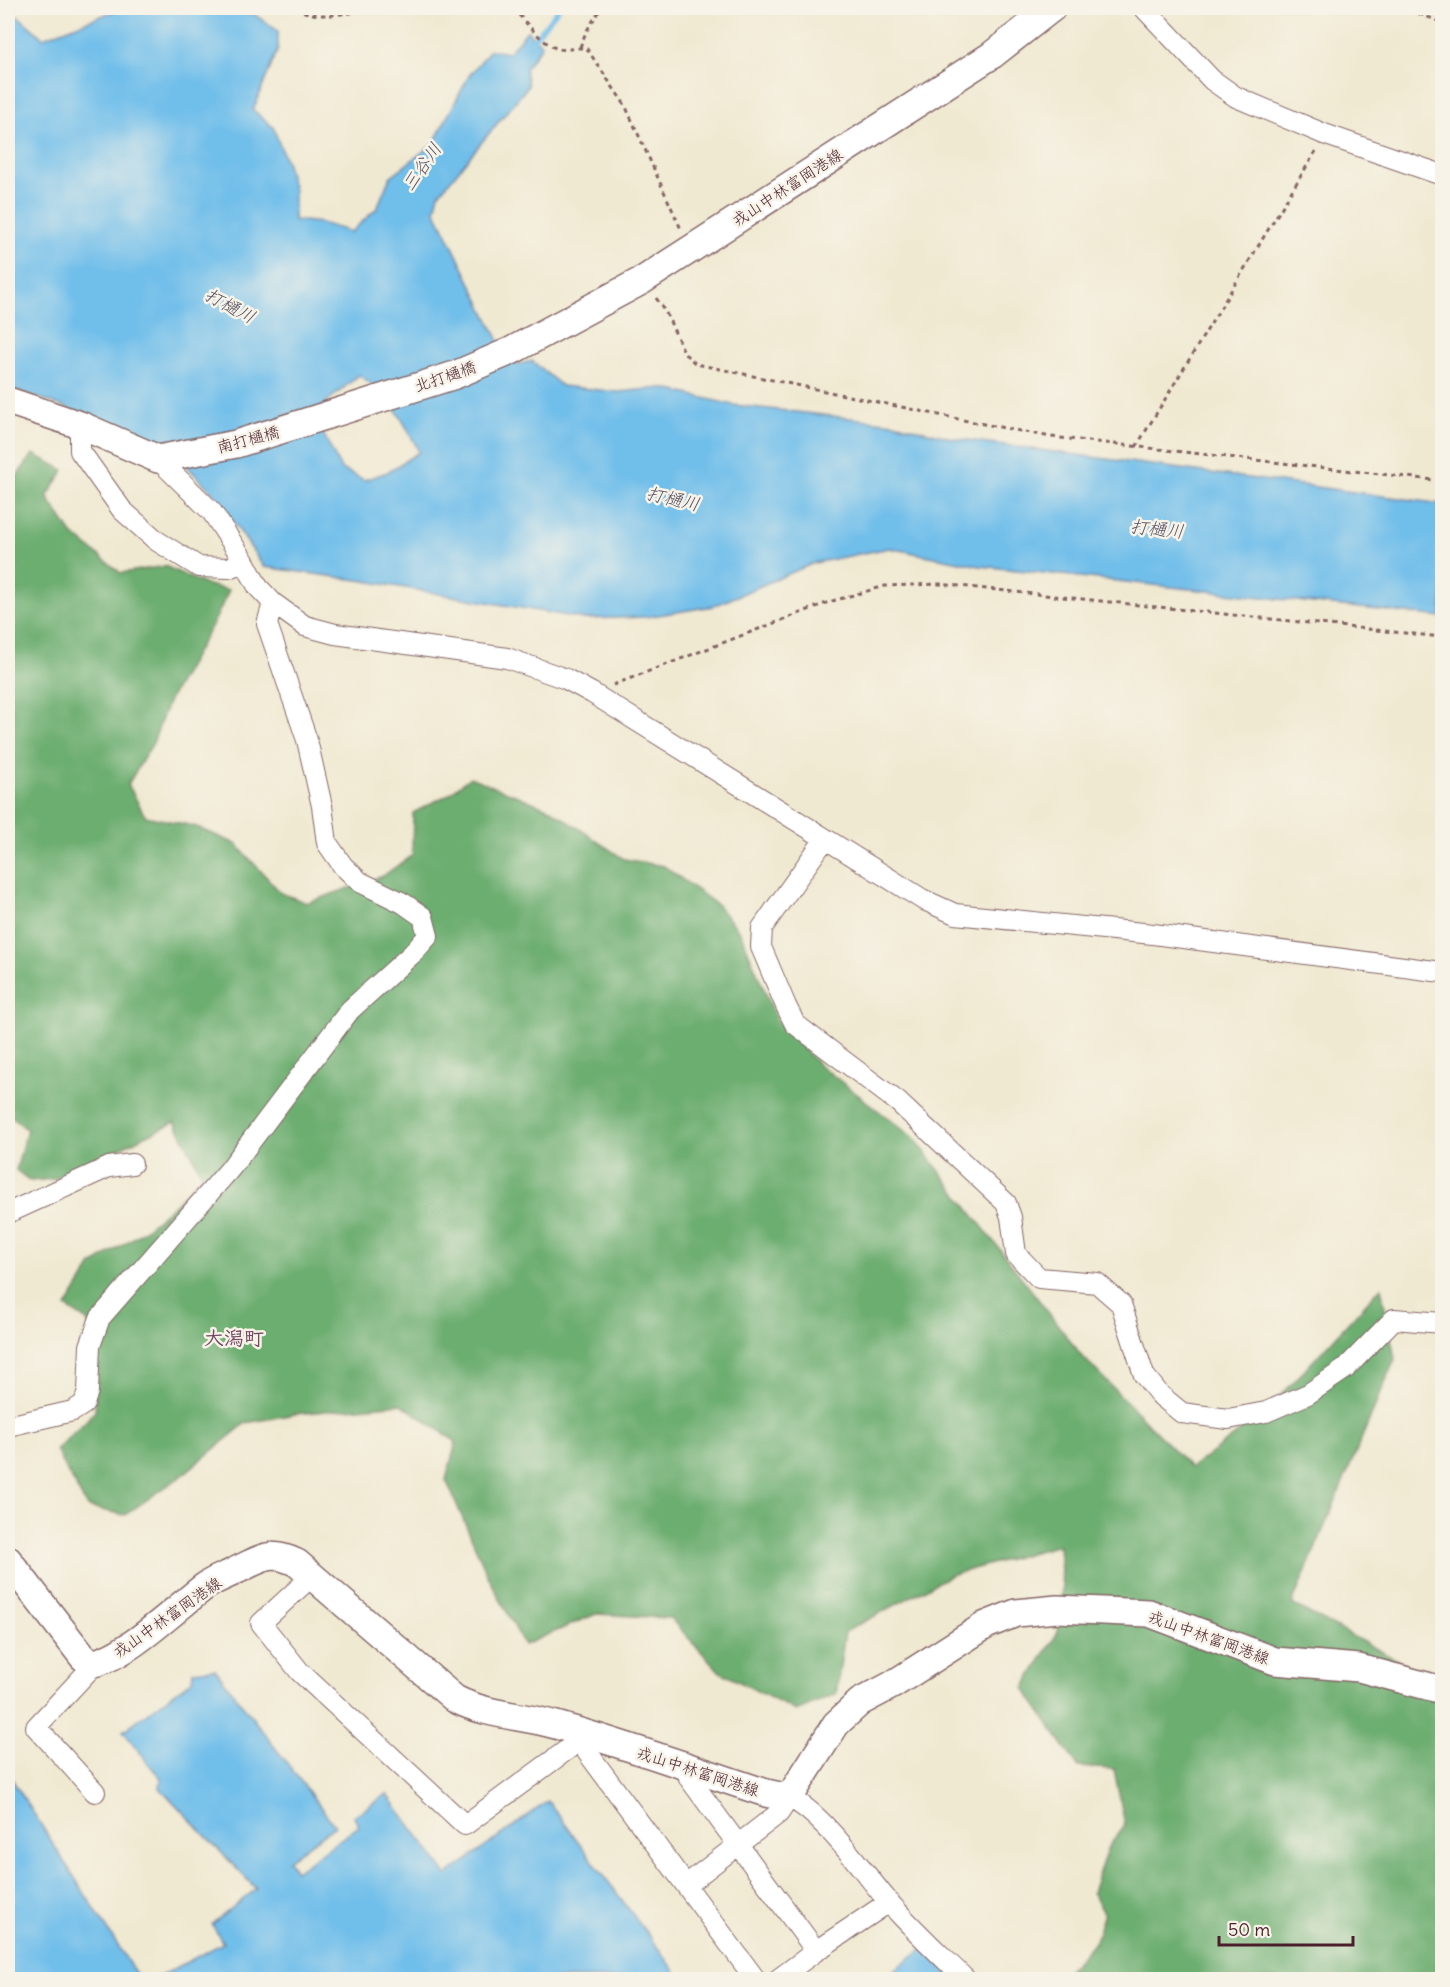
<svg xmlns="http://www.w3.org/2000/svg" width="1450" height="1987" font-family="Delius,'Klee One',sans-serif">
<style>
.forest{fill:#6cad70;stroke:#5b664e;stroke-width:1.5}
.water{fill:#6fbeea;stroke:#5c6e8a;stroke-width:1.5;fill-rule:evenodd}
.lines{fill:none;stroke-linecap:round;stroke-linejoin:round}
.stream{stroke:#6fbeea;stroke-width:5}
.minor-casing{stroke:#846665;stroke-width:22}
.secondary-casing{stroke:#846665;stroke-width:30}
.path{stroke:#846665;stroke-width:3;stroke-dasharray:4.5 4.5;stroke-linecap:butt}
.minor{stroke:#fff;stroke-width:20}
.secondary{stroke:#fff;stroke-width:27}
.labels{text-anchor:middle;stroke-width:5;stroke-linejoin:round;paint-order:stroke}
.street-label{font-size:16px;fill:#4a1f2b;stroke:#f7f3e8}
.water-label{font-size:18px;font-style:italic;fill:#554f64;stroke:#f7f3e8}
.quarter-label{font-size:20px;font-weight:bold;fill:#744764;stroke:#f7f3e8}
</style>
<rect width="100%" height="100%" fill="#f7f3e8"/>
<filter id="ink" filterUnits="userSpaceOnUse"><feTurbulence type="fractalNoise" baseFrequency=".0167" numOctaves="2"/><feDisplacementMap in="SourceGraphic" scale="12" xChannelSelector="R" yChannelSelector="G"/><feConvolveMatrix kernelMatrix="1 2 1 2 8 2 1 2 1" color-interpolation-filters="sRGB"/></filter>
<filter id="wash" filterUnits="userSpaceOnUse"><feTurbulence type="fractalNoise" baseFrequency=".008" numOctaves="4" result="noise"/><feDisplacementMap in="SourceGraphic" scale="24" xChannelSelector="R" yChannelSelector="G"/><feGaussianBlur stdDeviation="1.35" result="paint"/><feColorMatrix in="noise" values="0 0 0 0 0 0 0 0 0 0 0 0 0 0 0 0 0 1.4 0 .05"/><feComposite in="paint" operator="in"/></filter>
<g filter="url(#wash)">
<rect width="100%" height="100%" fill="#f0e9d2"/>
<path class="forest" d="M33,454l31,16 -17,27 25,37 49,39 44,-7 39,18 25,6 -14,30 -46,80 -16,43 -25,41 17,32 49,10 42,18 45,49 26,10 76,-27 29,-21 1,-42 36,-19 21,-17 80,32 74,50 40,7 53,39 23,27 37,88 40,43 98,76 166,216 110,113 75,-56 115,-125 14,72 -103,245 150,80v295h-382l35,-38 9,-28 -12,-21 16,-45 17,-22 -11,-56 -36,-2 -54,-79 34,-56 4,-44 -3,-43 -108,30 -106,57 -9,62 -40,17 -76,-39 -50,-54 -74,-4 -72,31 -36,-69 -42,-96 10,-38 -55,-38 -106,10 -49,9 -66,54 -55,38 -38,-8 -31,-57 39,-38 3,-67 -11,-24 -21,-14 26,-42 46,-30 32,-26 32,-34 -27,-53 -121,57 -24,2 -14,-11 11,-40 -19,-17v-613l6,-20z"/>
<path class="water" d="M122,8h123l33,23v18l-25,61 20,17 14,37 7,27v29l27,3 30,9 26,-24 13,-31 43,-33 36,-68 21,-26 18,3 19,-22 15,14 -17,24 3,17 -89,108 -4,16 65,133 19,21 13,-3 30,25 56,6 44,-4 71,17 161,18 57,15 491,66v113l-462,-51 -91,-18 -75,15 -100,43 -68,11 -61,2 -220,-38 -101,-14 -49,-72 -52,-53 -155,-55v-373l11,3 24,21zM359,375c32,22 43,42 60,77l-31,20 -24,8 -23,-11 -20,-40 1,-23z
M215,1669l120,157 -47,34 8,11 63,-45 -5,-10 33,-22 60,81 101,-74 133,178h-526l68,-36 -11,-19 44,-35 -96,-101 1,-9 -38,-48 69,-51 1,-9z
M8,1773l131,206h-131z
M923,1948l29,31h-52l-6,-9z"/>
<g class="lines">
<path class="stream" d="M532,41l27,-33"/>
</g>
</g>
<g filter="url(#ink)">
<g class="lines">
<g class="minor-casing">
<path id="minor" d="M1144,8l68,72 24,17 88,37 118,41
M80,425v26l42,59 35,31 42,26 30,1 15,-7
M158,459l54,53 32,49 14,26 15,16 32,23 30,8 172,24 59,21 26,14 330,206 33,15 198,20 289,38
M825,839l-63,89 -1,19 25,59 9,18 103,78 108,101 5,14 5,37 23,24 58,5 24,21 23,71 16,20 22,18 46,6 38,-7 42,-18 37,-25 49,-50 48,4
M8,1213l101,-46 23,-3
M8,1426l65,-15 11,-7 4,-13 2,-45 10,-28 130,-149 120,-159 62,-56 16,-18 -5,-19 -20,-14 -43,-21 -17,-16 -16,-23 -5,-37 -15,-66 -40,-116 6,-21
M312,1576l-51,47 39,49 165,153 114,-84 2,-8
M93,1663l-1,4 -56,60 59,65
M579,1741l177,239
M689,1768v10l127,173 73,-49
M686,1885l93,-72 10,-15c32,13 75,75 99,103 24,28 52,53 78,79
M777,1980l39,-29"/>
</g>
<g class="secondary-casing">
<path id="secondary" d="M8,401l72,24 78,34 78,-15 219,-69 56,-24 132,-71 349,-225 60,-47
M8,1560l75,97 10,6c32,-5 83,-55 111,-76 9,-7 22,-11 33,-17 26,-12 32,-20 60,-7l158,136c34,17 66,16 101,26 71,20 140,45 210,68l23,5 47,-74 24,-22 32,-17 94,-60 30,-12 41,-4 92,4 126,48 84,7 83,22"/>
</g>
<path class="path" d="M295,8c25,13 54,5 80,0
M513,8c10,11 31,38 46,41 9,2 19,-3 28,0l38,56 56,124
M1402,8l40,14
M580,47l6,-15 15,-24
M656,298l9,13 20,43 11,10 267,56 88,17 391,44
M1136,447l180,-296
M613,685l216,-83 56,-16 55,-2 502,53"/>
<use href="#minor" class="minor"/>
<use href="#secondary" class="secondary"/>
</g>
</g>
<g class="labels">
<g class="street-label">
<text transform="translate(787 187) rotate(-33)" y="6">戎山中林富岡港線</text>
<text transform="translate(445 376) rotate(-19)" y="6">北打樋橋</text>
<text transform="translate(248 439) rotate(-15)" y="6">南打樋橋</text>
<text transform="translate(167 1617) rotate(-35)" y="6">戎山中林富岡港線</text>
<text transform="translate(1209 1637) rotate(20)" y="6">戎山中林富岡港線</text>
<text transform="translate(698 1771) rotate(18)" y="6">戎山中林富岡港線</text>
</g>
<g class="water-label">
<text transform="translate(422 167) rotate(-55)" y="6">三谷川</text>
<text transform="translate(230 306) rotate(28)" y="6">打樋川</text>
<text transform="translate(673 499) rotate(13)" y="6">打樋川</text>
<text transform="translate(1157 529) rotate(6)" y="6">打樋川</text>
</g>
<g class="quarter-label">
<text x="234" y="1345">大潟町</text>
</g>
</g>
<rect width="1450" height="1987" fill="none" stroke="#f7f3e8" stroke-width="30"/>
<path d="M1219 1936v9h134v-9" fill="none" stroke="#4a1f2b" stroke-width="3"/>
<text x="1228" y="1936" font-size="18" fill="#4a1f2b" stroke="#f7f3e8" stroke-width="4.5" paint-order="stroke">50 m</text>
</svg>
